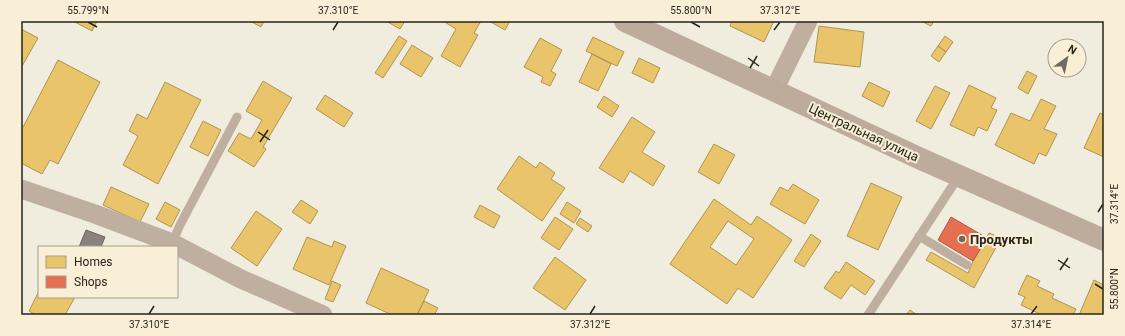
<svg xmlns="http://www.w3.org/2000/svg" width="1125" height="336" font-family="Roboto,sans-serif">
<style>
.homes{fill:#e9c46a;stroke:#af9453;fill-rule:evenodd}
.shops{fill:#e76f51;stroke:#ae5941}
.industry{fill:#8a817c;stroke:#6d655f}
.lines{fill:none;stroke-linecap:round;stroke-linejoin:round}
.service{stroke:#bfafa1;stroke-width:9}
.minor{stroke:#bfafa1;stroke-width:19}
.secondary{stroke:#bdab9b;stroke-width:22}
.ticks{fill:none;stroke:#28251c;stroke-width:1.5}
.poi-dot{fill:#6e6b60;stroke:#f8efd6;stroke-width:1.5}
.labels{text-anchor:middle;stroke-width:4;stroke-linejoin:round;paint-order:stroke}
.street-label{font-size:13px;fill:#28251c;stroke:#f8efd6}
.poi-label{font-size:13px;font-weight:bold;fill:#28251c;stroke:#f8efd6;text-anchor:start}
.neatline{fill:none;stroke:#28251c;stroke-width:1.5}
.ticks-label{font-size:10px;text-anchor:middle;fill:#28251c}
</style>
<rect width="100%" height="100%" fill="#f0ecde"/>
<path class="homes" d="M73,21h24l-5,10z
M250,21h14l-3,6z
M386,21h19l-5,8z
M443,21h38l-7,12 4,2 -18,32 -19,-11 15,-27z
M489,21h21l-5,9z
M732,21h42l-10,21 -34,-16z
M921,21h13l-3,5z
M819,26l45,6 -4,35 -46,-5z
M21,29l17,9 -17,30z
M399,36l8,5 -24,37 -8,-5z
M945,36l8,6 -7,10 -8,-6z
M593,37l31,15 -7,14 -31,-15z
M540,38l22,12 -11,21 5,3 -6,12 -9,-4 2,-5 -19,-10z
M412,45l21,13 -12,19 -21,-13z
M938,46l8,6 -7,10 -8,-6z
M592,54l19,10 -13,27 -19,-9z
M639,58l21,10 -7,15 -21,-10z
M58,60l42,22 -42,82 -8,-4 -8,14 -21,-11v-32z
M1027,71l10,5 -9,18 -10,-6z
M263,81l29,17 -29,49 3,2 -12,18 -26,-16 11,-18 12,6 11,-19 -16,-9z
M165,82l36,18 -43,84 -35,-19 15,-29 -9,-5 8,-17 10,5z
M869,82l21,10 -7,15 -21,-11z
M969,85l27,13 -5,10 6,2 -10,21 -9,-4 -4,9 -24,-11z
M935,86l15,7 -19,36 -15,-8z
M325,95l28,18 -9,14 -28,-18z
M604,96l15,10 -7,11 -15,-10z
M1041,99l15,7 -12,23 13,5 -11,22 -7,-3 -5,11 -39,-19 16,-32 19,8z
M1100,113l4,2v42l-20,-9z
M632,117l23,15 -13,20 23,14 -12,20 -23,-15 -7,12 -24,-15z
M203,121l18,9 -13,26 -18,-9z
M714,144l21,11 -16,29 -21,-12z
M519,156l17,12 4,-6 15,11 -4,6 14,9 -23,33 -45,-32z
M871,183l31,14 -24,53 -31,-14z
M793,184l26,16 -14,24 -35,-20 10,-17 8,4z
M111,187l38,17 -9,18 -37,-17z
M714,199l37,26 6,-9 35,24 -39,58 -15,-10 -11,16 -57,-40zM728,221l26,18 -18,26 -26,-18z
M301,200l17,11 -8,13 -18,-12z
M165,202l15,8 -9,17 -15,-8z
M567,202l14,9 -7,12 -14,-9z
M480,205l20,11 -6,12 -20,-11z
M256,211l26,18 -25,37 -26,-18z
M555,217l18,12 -14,21 -18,-12z
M580,218l12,8 -4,6 -12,-8z
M989,233l12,5 -27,50 -48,-28 5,-8 37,21 5,-12z
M811,234l10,7 -17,26 -10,-6z
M307,237l25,10 2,-6 12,5 -17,39 -36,-16z
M555,257l31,23 -21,30 -32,-22z
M846,262l29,19 -10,14 -14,-10 -10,14 -17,-11 12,-17 3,2z
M381,268l48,22 -12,25h-25l-26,-12z
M1027,275l13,6 -3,5 17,8 -2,4 24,11 -3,6h-31l-21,-10 4,-8 -7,-3z
M1094,280l10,5v30h-25z
M332,281l9,4 -8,17 -8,-3z
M39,291v6h36l-10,18h-29l-7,-4z
M424,301l14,7 -4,7h-17z
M910,310l7,5h-11z"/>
<path class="shops" d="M951,217l36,21 -14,23 -35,-21z"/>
<path class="industry" d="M86,230l19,7 -4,10h-22z"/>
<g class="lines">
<path class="service" d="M919,236l48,29
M172,243l8,-18 57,-108
M868,315l91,-139"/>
<path class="minor" d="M774,90l34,-69
M21,189l74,25 77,29 69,36 82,36"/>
<path class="secondary" d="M625,21l296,138 183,81"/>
</g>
<path class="ticks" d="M88,22l9,5M691,22l9,5M333,30l5,-8M774,30l6,-8M748,58l11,8M750,68l7,-12M258,132l12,8M260,142l8,-12M1098,212l5,-8M1058,260l12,8M1060,270l8,-12M1095,284l8,5M149,314l5,-8M590,314l5,-8M1031,314l6,-8"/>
<circle class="poi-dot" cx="962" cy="239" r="4"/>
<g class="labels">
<g class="street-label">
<text transform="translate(864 132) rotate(25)" y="5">Центральная улица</text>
</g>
<g class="poi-label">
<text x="970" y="244">Продукты</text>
</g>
</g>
<rect width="1125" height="336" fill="none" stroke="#f8efd6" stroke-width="44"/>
<rect x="38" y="246" width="140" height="52" fill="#f8efd6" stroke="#a59e8c"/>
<rect x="46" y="256" width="20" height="12" fill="#e9c46a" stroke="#a59e8c"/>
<text x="74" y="266" font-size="12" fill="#28251c">Homes</text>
<rect x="46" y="276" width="20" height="12" fill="#e76f51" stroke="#a59e8c"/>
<text x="74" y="286" font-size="12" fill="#28251c">Shops</text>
<g transform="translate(1067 58) rotate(33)"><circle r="19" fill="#f8efd6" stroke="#a59e8c"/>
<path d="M0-3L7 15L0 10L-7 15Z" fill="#6e6b60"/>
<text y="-6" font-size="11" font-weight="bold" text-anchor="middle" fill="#28251c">N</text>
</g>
<rect x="22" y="22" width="1081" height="292" class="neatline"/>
<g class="ticks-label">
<text x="88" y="14">55.799°N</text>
<text x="338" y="14">37.310°E</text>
<text x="691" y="14">55.800°N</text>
<text x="780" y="14">37.312°E</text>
<text transform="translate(1114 204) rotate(-90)" y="4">37.314°E</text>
<text transform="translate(1114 289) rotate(-90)" y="4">55.800°N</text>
<text x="149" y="328">37.310°E</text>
<text x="590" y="328">37.312°E</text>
<text x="1031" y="328">37.314°E</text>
</g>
</svg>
